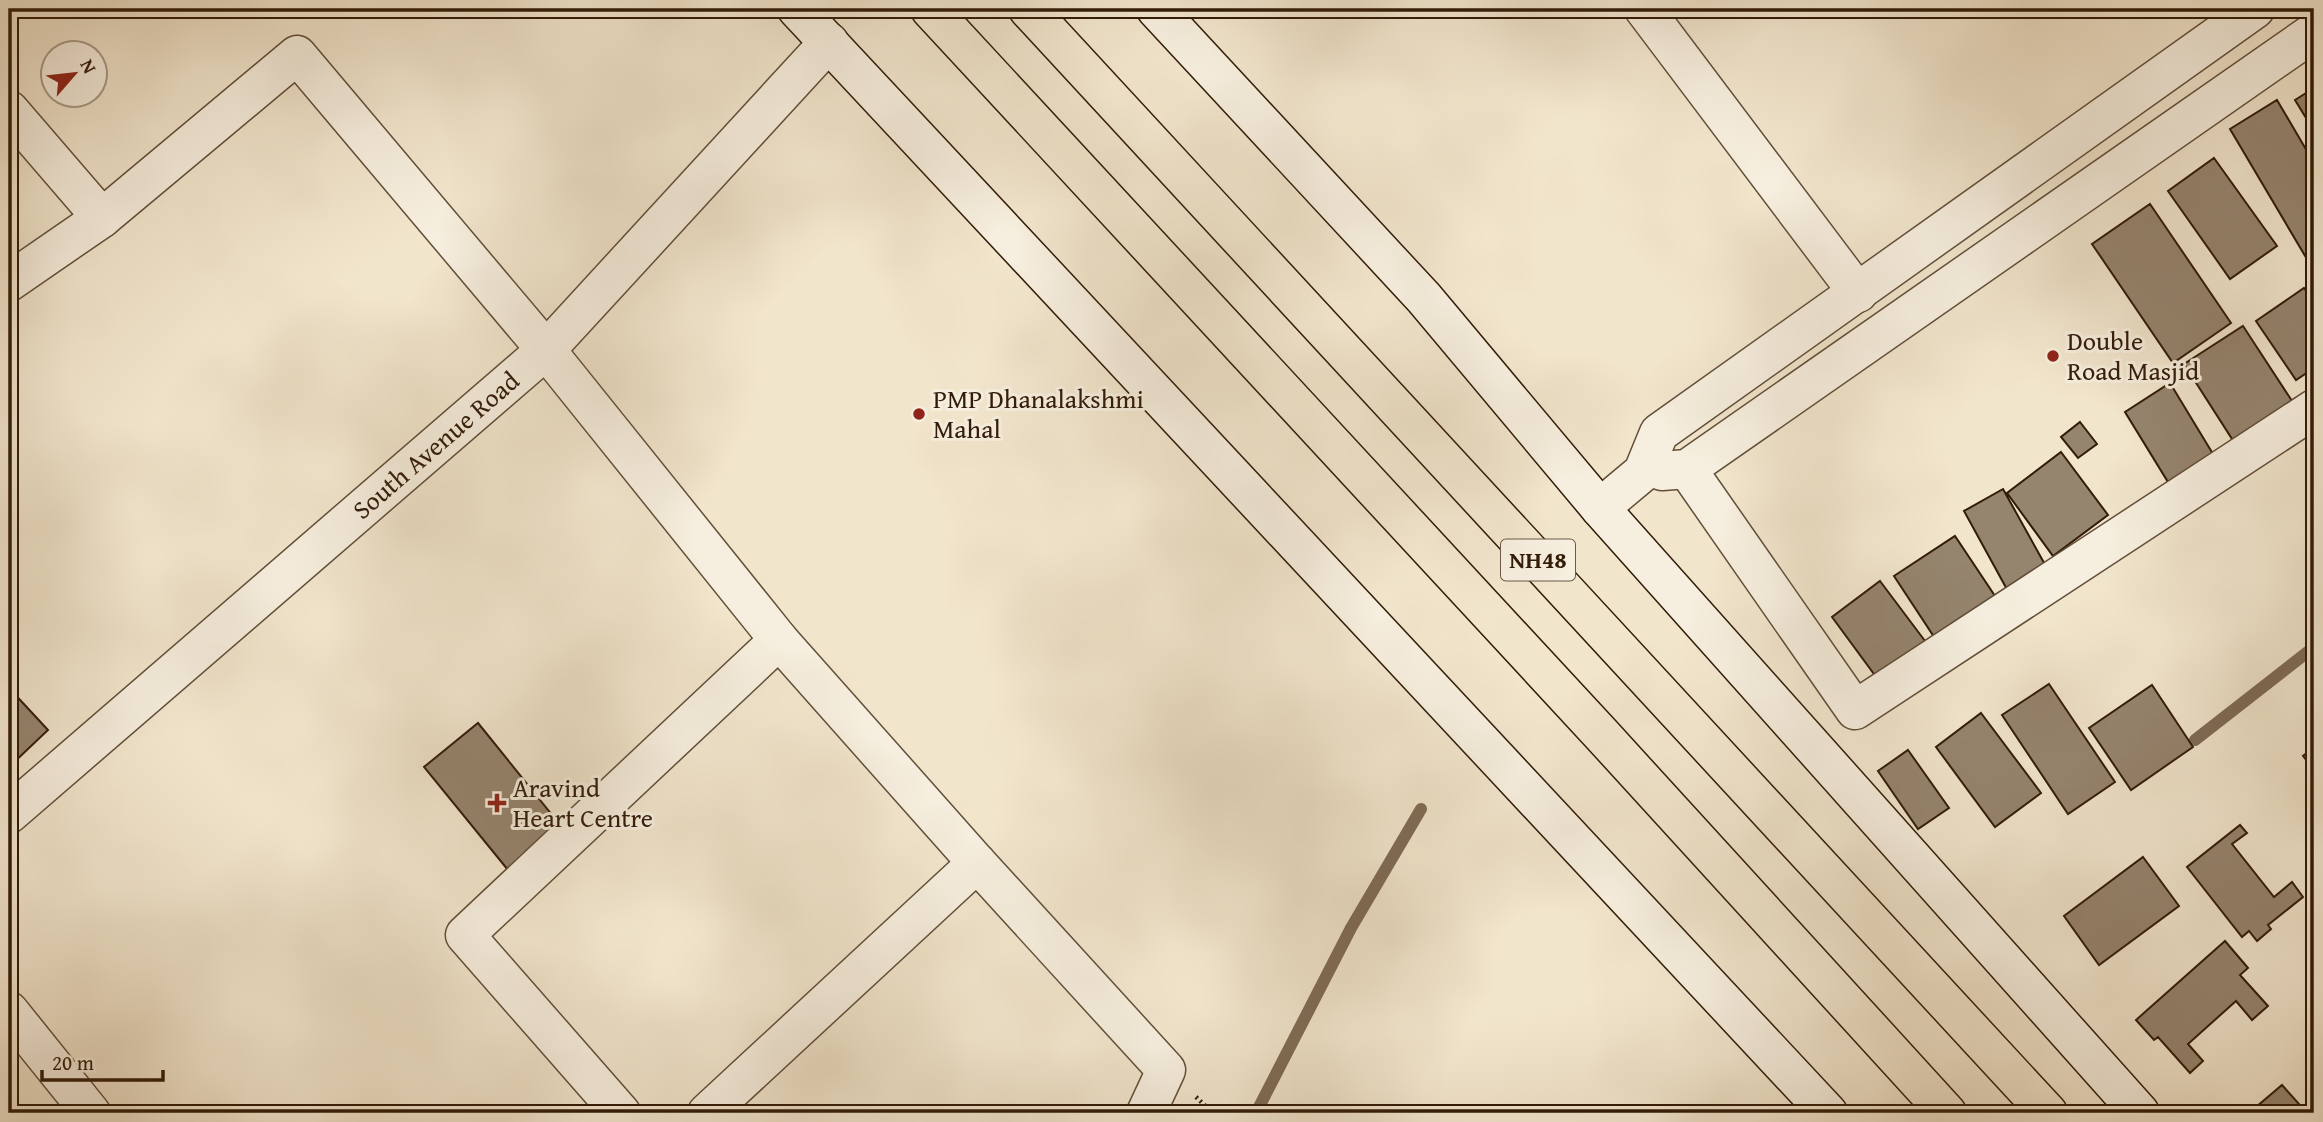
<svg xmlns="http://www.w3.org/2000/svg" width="2323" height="1122" font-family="'Gentium Book Plus',serif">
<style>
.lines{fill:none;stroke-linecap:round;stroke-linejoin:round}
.stream{stroke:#7e6b55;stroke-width:12}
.building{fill:#95846e;stroke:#321b08;stroke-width:2}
.minor-casing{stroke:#624e39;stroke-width:41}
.secondary-casing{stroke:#321b08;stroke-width:41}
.trunk-casing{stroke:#321b08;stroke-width:41}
.path{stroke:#321b08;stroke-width:4.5;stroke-dasharray:2 3.5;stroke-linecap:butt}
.minor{stroke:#f6eede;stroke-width:38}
.secondary{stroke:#f6eede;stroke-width:38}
.trunk{stroke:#f1e5cc;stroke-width:38}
.poi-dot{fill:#8f2418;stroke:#f6eede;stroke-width:2.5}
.labels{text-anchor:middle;stroke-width:6;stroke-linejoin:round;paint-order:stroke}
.shield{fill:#f6eede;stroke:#6d5a48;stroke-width:2}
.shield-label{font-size:24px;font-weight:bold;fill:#321b08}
.poi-label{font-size:26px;fill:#321b08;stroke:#f6eede;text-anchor:start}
.street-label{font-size:26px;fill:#321b08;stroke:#f6eede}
</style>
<rect width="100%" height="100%" fill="#f1e5cc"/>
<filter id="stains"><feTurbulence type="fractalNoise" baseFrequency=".00286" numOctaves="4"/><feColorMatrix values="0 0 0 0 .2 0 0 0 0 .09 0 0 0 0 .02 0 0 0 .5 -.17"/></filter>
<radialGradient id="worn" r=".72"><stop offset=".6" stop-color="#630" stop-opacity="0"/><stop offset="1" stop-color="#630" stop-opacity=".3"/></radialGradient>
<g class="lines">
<path class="stream" d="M2195,740l119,-93
M1256,1113l95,-185 70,-119"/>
</g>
<path class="building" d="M2314,88v43l-19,-31z
M2277,100l37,63v108l-84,-142z
M2214,158l63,88 -47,33 -62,-88z
M2150,204l81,119 -58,40 -81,-119z
M2304,288l10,14v66l-18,12 -40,-59z
M2243,326l51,78 -60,38 -50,-78z
M2170,383l43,71 -45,28 -43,-70z
M2080,422l17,22 -19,14 -17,-21z
M2061,452l47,63 -55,41 -46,-63z
M2003,489l45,81 -39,23 -45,-82z
M1955,536l52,78 -61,41 -52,-79z
M1880,581l57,76 -49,36 -56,-76z
M2049,684l66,98 -47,32 -66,-99z
M2152,685l41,62 -62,43 -42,-62z
M9,688l39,42 -39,37z
M1981,713l60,80 -46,34 -59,-80z
M478,723l83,103 -53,44 -84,-103z
M2314,747v23l-11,-14z
M1908,750l41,58 -31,21 -40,-58z
M2240,825l7,8 -15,11 42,53 18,-15 11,15 -35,28 3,4 -14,12 -8,-10 -7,6 -55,-70z
M2143,857l36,49 -80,59 -35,-49z
M2225,941l23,27 -8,7 28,31 -16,14 -16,-19 -48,43 15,17 -13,12 -32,-36 -4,3 -18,-20z
M2282,1085l25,28h-58z"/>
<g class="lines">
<g class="minor-casing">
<g id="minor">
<path d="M1644,9l214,284"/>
<path d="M9,110l93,108"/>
<path d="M9,282l93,-64 195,-163 249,295 233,290 198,223"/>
<path d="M1687,469l168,241 459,-301"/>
<path d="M1662,471l25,-2 627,-437"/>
<path d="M1600,508l43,-36 16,-39 596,-424"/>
<path id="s1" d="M9,814l537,-464 283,-308"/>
<path d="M9,1011l82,102"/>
<path d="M621,1113l-156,-178 314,-295"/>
<path d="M707,1113l270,-250 189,207 -20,43"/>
</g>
</g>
<g class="secondary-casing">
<path id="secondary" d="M797,9l1031,1104
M1156,9l268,289 176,210 540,605"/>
</g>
<g class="trunk-casing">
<path id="trunk" d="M930,9l672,726 345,378
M1028,9l1020,1104"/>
</g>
<path class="path" d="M1196,1097l17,16"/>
<use href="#minor" class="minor"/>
<use href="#secondary" class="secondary"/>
<use href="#trunk" class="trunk"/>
</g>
<g class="poi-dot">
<circle cx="2053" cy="356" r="7"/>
<circle cx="919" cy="414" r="7"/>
<path d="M493.5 792.5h7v7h7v7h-7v7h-7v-7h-7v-7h7z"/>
</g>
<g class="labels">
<rect class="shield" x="1501" y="539.5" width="74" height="41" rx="5"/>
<g class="shield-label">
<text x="1538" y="568">NH48</text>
</g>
<g class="poi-label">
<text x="2067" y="350">Double<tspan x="2067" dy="30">Road Masjid</tspan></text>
<text x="933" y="408">PMP Dhanalakshmi<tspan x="933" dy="30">Mahal</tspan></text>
<text x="513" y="797">Aravind<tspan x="513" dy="30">Heart Centre</tspan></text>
</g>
<g class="street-label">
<text dy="9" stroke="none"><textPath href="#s1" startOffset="564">South Avenue Road</textPath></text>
</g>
</g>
<rect width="2323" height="1122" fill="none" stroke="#f1e5cc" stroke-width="35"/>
<rect x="10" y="10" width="2302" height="1101" fill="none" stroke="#321b08" stroke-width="3.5"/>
<rect x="18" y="18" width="2288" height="1087" fill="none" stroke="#321b08" stroke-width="2"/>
<g transform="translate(74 74) rotate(62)"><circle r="33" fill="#f6eede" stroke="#a89a88" stroke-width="2"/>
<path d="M0-5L12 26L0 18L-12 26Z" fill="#8f2418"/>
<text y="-10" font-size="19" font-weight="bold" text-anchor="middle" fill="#321b08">N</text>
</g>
<path d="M42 1070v10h121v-10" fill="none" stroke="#321b08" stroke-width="3.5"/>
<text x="52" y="1070" font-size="21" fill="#321b08" stroke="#f6eede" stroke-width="5" paint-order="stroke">20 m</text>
<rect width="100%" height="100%" filter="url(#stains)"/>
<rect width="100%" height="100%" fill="url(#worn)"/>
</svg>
